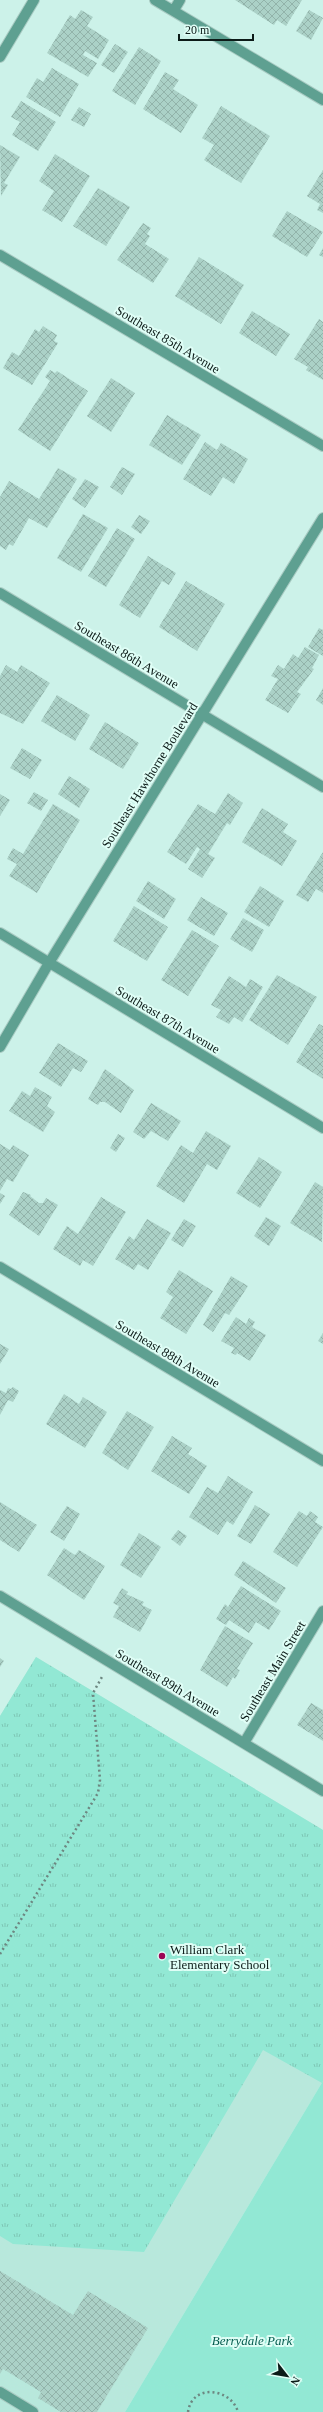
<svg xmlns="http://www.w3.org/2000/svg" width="323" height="2412" font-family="'Times New Roman',serif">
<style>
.built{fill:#b8e8dc}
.grass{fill:url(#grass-tufts)}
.green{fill:#92e8d4}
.building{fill:url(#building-cross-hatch)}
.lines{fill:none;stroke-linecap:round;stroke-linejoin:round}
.service-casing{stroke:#a9cbc3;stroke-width:12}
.minor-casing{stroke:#a9cbc3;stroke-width:12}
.path{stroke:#6d8781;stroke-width:2.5;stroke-dasharray:2 3;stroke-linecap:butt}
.service{stroke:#5ea091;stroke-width:10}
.minor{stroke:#5ea091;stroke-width:10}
.poi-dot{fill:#9b0755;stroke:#dffef6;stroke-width:1.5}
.labels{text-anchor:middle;stroke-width:4;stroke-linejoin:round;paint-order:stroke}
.street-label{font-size:13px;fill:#0c1b18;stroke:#dffef6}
.poi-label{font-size:13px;fill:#0c1b18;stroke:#dffef6;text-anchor:start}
.park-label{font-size:13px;font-style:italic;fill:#045c4f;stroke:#dffef6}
</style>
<defs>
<pattern id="grass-tufts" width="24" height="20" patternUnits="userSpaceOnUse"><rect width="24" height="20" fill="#92e8d4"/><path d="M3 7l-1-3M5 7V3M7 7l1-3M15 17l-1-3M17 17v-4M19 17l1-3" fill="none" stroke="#7dc6b5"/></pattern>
<pattern id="building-cross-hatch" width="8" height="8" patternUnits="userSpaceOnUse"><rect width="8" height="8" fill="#abd1c7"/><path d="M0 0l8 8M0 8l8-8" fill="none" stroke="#92b3aa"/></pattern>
</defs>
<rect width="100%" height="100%" fill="#ccf2e9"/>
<path class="built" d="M36,1657l287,173v251l-198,331h-125v-696z"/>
<path class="grass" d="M36,1657l287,173v251l-1,2 -59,-33 -119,202 -131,-8 -13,-8v-520z"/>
<path class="green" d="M323,2081v331h-198z"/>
<path class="building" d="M235,0h67l-16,26 -9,-6 -3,5z
M81,10l12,7 -6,9 22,14 -11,19 -13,-8 -2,4 14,8 -9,14 -41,-24 23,-38 5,4z
M309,10l14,8 -12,22 -15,-9z
M115,44l13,8 -14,21 -13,-8z
M139,47l22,14 -26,44 -23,-14z
M52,68l27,16 -19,33 -34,-20 11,-19 6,4z
M165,72l14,8 -6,9 25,16 -17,28 -38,-24z
M21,101l35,21 -18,29 -26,-16 8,-13 -9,-5z
M221,106l49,30 -29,47 -37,-23 10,-15 -12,-7z
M79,107l12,7 -7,13 -13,-7z
M0,145l20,12 -16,26 4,2 -7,11z
M55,154l35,22 -28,46 -20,-12 12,-19 -15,-10z
M323,170v43l-6,-3 3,-6 -13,-8z
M98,188l32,19 -24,39 -33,-20z
M287,211l36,21 -16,25 -35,-21z
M143,223l8,5 -4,6 3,2 -5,8 24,15 -16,24 -36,-23z
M323,248v9l-4,-2z
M199,257l45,28 -23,39 -46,-28z
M252,311l38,23 -14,22 -37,-23z
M319,319l4,3v58l-17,-10 2,-3 -14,-8z
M43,326l14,9 -3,6 4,2 -26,42 -29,-17 9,-16 7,4 16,-27 4,3z
M50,370l5,3 2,-2 31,20 -38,60 -32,-21 32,-49 -5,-4z
M111,378l24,15 -24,39 -24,-16z
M167,415l34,20 -19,30 -33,-20z
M205,442l12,8 4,-7 27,16 -14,25 -11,-7 -12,19 -28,-17z
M122,467l13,7 -13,21 -12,-8z
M58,468l19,11 -30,49 -18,-10 -16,28 -4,-2 -3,6 -6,-4v-49l9,-16 30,18z
M85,479l14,8 -14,21 -13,-9z
M83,514l25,14 -27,44 -24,-14z
M139,515l11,6 -9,13 -10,-7z
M117,528l18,11 -29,48 -18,-11z
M148,556l28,17 -7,12 -7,-4 -22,37 -21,-13z
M186,581l39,23 -28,47 -38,-24z
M319,628l4,2v26l-15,-9z
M305,647l14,8 -7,13 2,1 -17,23 4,2 -13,19 -23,-13 13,-21 -7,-3 7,-11 6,4 9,-15 5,4z
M6,665l11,7 4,-7 29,18 -27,41 -23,-11v-37z
M323,688v17l-7,-5z
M57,695l33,20 -15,26 -34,-20z
M105,722l34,21 -16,26 -34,-20z
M22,748l20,12 -12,19 -20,-11z
M69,776l21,13 -11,19 -21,-14z
M34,792l14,8 -7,11 -14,-8z
M228,793l15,10 -13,22 -3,-2 -19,31 7,4 -13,20 -14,-9 12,-20 -3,-2 -11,17 -19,-12 31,-48 17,10z
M0,794l10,6 -10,16z
M53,804l27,16 -43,73 -28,-17 8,-12 -10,-5 6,-11 10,6z
M262,808l26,16 -5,8 14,9 -15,25 -40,-24z
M323,852v41l-7,-4 -8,13 -12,-7z
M148,881l28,18 -12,20 -28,-18z
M260,886l24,15 -15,26 -25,-15z
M201,897l27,16 -14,23 -27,-16z
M134,906l34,21 -21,34 -34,-20z
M243,918l21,12 -12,22 -22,-13z
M192,930l27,16 -31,50 -27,-16z
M277,975l40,22 -29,48 -39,-25z
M229,976l17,11 4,-8 13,8 -21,35 -8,-5 -5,7 -13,-7 5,-7 -10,-5z
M319,1024l4,2v53l-27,-17z
M58,1043l30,18 -7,11 -8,-4 -12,19 -22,-14z
M105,1069l29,21 -13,23 -16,-11h-5l-2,3 -10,-6z
M35,1087l17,10 -5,9 8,6 -12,20 -34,-21 13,-20 8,5z
M151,1103l30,18 -13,20 -17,-10 -7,8 -11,-7z
M206,1131l25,15 -14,24 -10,-6 -23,39 -28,-17 25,-41 12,8z
M118,1134l7,4 -9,14 -6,-4z
M0,1144l10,6 3,-5 16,10 -16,27 -6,-3 -7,12z
M259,1157l23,15 -22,36 -24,-15z
M315,1182l8,5 -1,55 -32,-19z
M23,1192l8,3 -1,1 9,7h4l3,-5 12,7 -19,31 -30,-21z
M0,1193l5,3 -5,8z
M101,1197l25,15 -33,54 -10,-6 -3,6 -27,-17 14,-23 11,8z
M266,1217l15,9 -12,20 -15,-10z
M147,1219l24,14 -23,37 -10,-6 -4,6 -19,-11 14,-23 5,4z
M184,1219l12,7 -13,21 -12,-7z
M179,1270l34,21 -27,43 -26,-16 13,-21 -7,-5z
M231,1276l17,10 -19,29 -4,-2 -12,19 -10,-7z
M236,1317l10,7 3,-6 6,4 -3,5 14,8 -16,26 -13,-8 -1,2 -5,-2 3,-5 -13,-7z
M323,1333v11l-5,-3z
M0,1344l9,5 -9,15z
M13,1387l6,4 -6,11 -5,-2 -8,15v-25l6,3 2,-5 3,1z
M64,1394l15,10 4,-7 24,15 -22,36 -39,-24z
M127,1411l27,16 -26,43 -26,-17z
M172,1436l20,12 -4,6 19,12 -18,28 -38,-23z
M228,1476l25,16 -20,33 -6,-4 -9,14 -29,-18 18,-30 11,6z
M0,1502l37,23 -18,27 -19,-12z
M255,1505l15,9 -19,30 -14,-8z
M67,1506l13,8 -16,27 -14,-9z
M299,1511l8,5 3,-5 8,6 -3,5 8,5 -26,40 -24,-15z
M178,1530l9,6 -7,10 -9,-7z
M139,1533l22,14 -20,31 -21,-13z
M64,1548l11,7 4,-5 26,16 -21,34 -37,-25z
M243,1561l43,27 -10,15 -42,-28z
M241,1586l40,25 -12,19 -13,-8 -7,11 -20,-13 -3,5 -10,-6 9,-15 3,3z
M122,1588l6,4 -2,2 18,8 -2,3 10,5 -12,22 -27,-15 6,-11 -6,-3z
M225,1626l28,17 -16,26 3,1 -5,9 -2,-2 -6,10 -27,-17z
M0,1658l4,3 -4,6z
M311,1703l12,7v31l-26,-16z
M0,2271l73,44 15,-24 60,37 -51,84h-36l-23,-14 3,-6 -38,-23 -3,5z"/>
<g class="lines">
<g class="service-casing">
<path id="service" d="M0,2392l33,20"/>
</g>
<g class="minor-casing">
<path id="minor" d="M155,0l168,100
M174,10l6,-10
M0,57l34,-57
M0,255l323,191
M0,593l323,194
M0,933l323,195
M0,1047l49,-84 274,-445
M0,1267l323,194
M0,1596l323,195
M244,1743l79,-132"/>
</g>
<path class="path" d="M0,1954l98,-161 2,-13 -7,-87 9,-16
M188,2412c4,-29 43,-24 50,0"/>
<use href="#service" class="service"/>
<use href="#minor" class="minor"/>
</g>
<circle class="poi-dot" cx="162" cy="1956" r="4"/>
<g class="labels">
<g class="street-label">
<text transform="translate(168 339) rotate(31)" y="5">Southeast 85th Avenue</text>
<text transform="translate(127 654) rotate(31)" y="5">Southeast 86th Avenue</text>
<text transform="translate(149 775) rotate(-58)" y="5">Southeast Hawthorne Boulevard</text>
<text transform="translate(168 1019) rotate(31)" y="5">Southeast 87th Avenue</text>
<text transform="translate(168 1353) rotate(31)" y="5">Southeast 88th Avenue</text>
<text transform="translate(272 1671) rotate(-59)" y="5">Southeast Main Street</text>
<text transform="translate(168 1682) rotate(31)" y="5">Southeast 89th Avenue</text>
</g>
<g class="poi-label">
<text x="170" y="1954">William Clark<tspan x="170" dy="15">Elementary School</tspan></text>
</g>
<g class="park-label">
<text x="252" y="2345">Berrydale Park</text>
</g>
</g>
<g transform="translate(287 2376) rotate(121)" stroke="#dffef6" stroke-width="3" paint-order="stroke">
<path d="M0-3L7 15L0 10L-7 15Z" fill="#0c1b18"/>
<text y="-6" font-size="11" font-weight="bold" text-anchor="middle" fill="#0c1b18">N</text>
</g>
<path d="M179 34v6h74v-6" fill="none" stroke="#0c1b18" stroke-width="2"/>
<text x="185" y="34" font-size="12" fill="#0c1b18" stroke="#dffef6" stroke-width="3" paint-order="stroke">20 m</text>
</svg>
